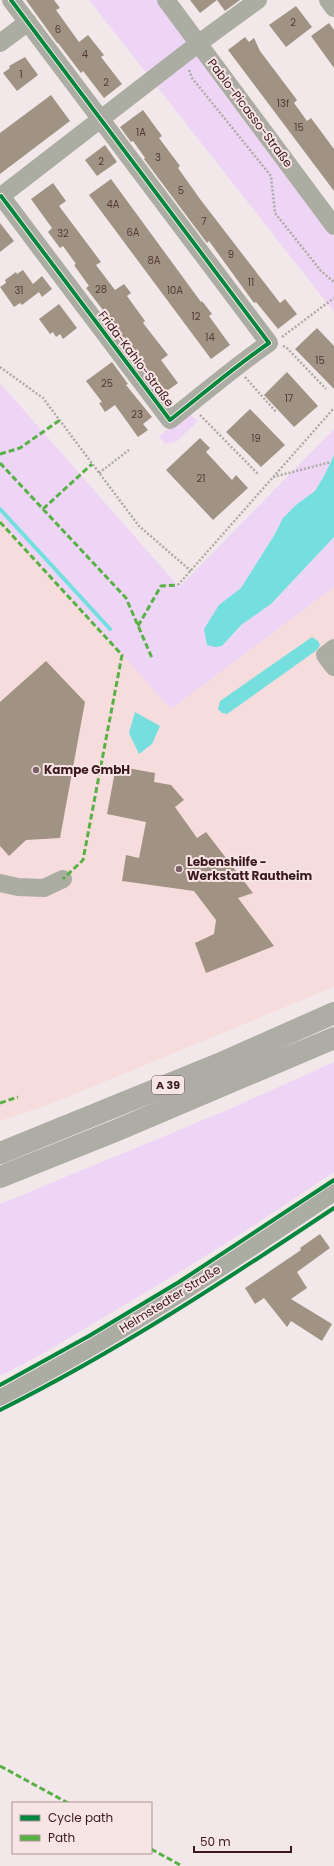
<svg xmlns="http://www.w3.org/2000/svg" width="334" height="1866" font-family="Poppins,sans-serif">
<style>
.built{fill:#f7dcde}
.green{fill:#eed5f5}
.water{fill:#74dfde}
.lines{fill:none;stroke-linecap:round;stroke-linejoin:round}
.stream{stroke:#74dfde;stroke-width:4}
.building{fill:#a09383}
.path{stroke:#adaba4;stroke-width:2.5;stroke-dasharray:2 2;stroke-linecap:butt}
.minor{stroke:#acada2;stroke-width:18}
.highway{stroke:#adaca5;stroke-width:22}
.quiet{stroke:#57b145;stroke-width:3;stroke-dasharray:6 3;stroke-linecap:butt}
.cycleway-casing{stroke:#f7e4e5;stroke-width:6}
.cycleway{stroke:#00873e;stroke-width:4}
.poi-dot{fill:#7b6165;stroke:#f7e4e5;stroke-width:1.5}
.labels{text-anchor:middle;stroke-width:4;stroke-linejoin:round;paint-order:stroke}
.number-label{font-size:10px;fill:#543837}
.shield{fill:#f7e4e5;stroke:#73565a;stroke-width:1}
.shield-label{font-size:11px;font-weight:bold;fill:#3b191e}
.street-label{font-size:12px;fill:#3b191e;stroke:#f7e4e5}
.poi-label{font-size:12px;font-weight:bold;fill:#3b191e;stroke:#f7e4e5;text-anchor:start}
</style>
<rect width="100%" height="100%" fill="#f3e8e9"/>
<path class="built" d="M0,519l171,190 163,-122v400l-286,118 -48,16z"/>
<path class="green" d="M89,0h67l178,237v75z
M0,383l179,204 155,-158v26l-10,21 -9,15 -19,14 -12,13 -9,16 -34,54 -22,17 3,41 19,-21 30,-21 63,-67v50l-163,122 -171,-190z
M188,413l10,8 -22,21 -11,2 -6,-8z
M334,1062v110c-76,52 -154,101 -233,147 -34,20 -66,40 -101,57v-172l225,-93z"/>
<path class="water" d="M334,455v82l-63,67 -30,21 -19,21 -7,1 -8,-2 -3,-16 15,-24 22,-17 34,-54 8,-16 13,-13 19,-14 9,-15z
M312,637l6,4 2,4 -3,5 -90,64 -5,-1 -4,-4 2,-8z
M135,712l25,14 -8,18 -13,10 -10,-21z"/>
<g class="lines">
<path class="stream" d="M0,509l110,120"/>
</g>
<path class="building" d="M26,0h28l6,8 -4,2 23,32 9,-7 16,20 -3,2 21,27 -18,14 -21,-27 -2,2 -23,-30h-1z
M190,0h27l-17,13z
M217,0h23l-15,11z
M296,6l16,21 -26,20 -17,-22z
M329,23l5,7v38l-23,-32z
M245,37l4,5 5,-4 6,13 37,49 -3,3 13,18 4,-3 23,31v42l-106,-141z
M25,57l13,18 -21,16 -14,-18 7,-5 -1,-2z
M51,95l19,26 -70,53v-41z
M143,110l19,26 -3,2 21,28 -2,2 22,31 80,104 5,-4 12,15 -19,15 -22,-27 -2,1 -45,-62 -2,2 -63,-84 1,-1 -12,-17 -2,1 -11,-15z
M105,145l12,17 -20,14 -12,-16z
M111,179l90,123 1,-1 10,13 -3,2 21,29 -19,14 -122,-164z
M53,183l13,18 -7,5 42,56 -5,3 19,25 9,-6 7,9 -4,3 18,25 -2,2 25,32 -7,5 17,23 -14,10 -40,-56 -2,2 -18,-24 2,-1 -20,-26 3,-2 -15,-21 2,-1 -13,-18 -3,2 -12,-16 4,-4 -21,-29z
M0,223l14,18 -14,11z
M23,270l10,14 9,-8 10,13 -10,8 -3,-5 -17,13 -2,-2 -6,4 -14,-20 6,-4 -1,-3 11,-8 1,2z
M59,304l18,24 -14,11 -3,-5 -4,3 -3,-5 -3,2 -11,-15z
M317,328l17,18v43l-39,-40z
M112,362l16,22 -2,1 26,32 -9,7 5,6 -10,7 -23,-32 -10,7 -6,-9 3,-1 -16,-21z
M287,372l31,34 -24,21 -30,-32z
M250,409l35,36 -24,22 -35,-35z
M200,438l10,10 -4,4 26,28 4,-5 12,13 -35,32 -47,-50z
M46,661l39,41 -25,136 -34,2 -17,16 -9,-10v-144z
M116,766l39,7 -1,9 17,3 13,15 -9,7 22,31 9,-6 47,61 -15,5 36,48 -68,27 -11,-30 19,-9 2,-14 -22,-29 -72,-10 4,-26 13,3 7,-36 -39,-8z
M320,1234l10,14 -33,24 10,16 -16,11 41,25 -10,17 -31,-20 -4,6 -23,-29 -9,6 -10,-16 56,-38 -1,-2z"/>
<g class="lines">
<path class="path" d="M189,70l3,8 79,98 4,37 46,58 13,11
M282,337l52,-39
M283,346l3,1 40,42
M0,367l43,31 96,128 52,45
M245,377l31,35
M200,415l59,60
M99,473l30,-23
M273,477l58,-15
M178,585l156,-177"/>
<path class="minor" d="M166,0l168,226
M328,0l6,8
M0,43l28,-21
M1,196l169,224c33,-26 64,-53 99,-77l-258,-343
M0,197l199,-154 59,-43
M334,648l-9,7 9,12
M0,883l18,4 26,1 19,-9
M0,1397c116,-60 226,-132 334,-205"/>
<path class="highway" d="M0,1153l219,-89 115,-51
M0,1177l115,-46 219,-93"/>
<path class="quiet" d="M0,454l20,-6 40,-28
M0,463l126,135 26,60
M43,509l49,-45
M0,522l122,133 -39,205 -20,19
M138,626l23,-40 17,-1
M0,1103l18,-6
M0,1766l68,37
M151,1849l31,17"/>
<g class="cycleway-casing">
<path id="cycleway" d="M1,196l169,224c33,-26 64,-53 99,-77l-258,-343
M0,1385l89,-49 90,-54 155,-102
M0,1410c116,-58 226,-130 334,-202"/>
</g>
<use href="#cycleway" class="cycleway"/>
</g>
<g class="poi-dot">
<circle cx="36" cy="770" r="4"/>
<circle cx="179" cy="869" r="4"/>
</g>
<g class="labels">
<g class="number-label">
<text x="293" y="26">2</text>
<text x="58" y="33">6</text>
<text x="85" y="58">4</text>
<text x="21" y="78">1</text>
<text x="106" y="86">2</text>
<text x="283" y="107">13f</text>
<text x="299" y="131">15</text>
<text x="141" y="136">1A</text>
<text x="158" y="161">3</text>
<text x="101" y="165">2</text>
<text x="181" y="194">5</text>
<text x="113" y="208">4A</text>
<text x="204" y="225">7</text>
<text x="133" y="236">6A</text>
<text x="63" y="237">32</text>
<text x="231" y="258">9</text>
<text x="154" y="264">8A</text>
<text x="251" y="286">11</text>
<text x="101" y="293">28</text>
<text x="19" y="294">31</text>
<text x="175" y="294">10A</text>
<text x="196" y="320">12</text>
<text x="210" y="341">14</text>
<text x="320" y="364">15</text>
<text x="107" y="387">25</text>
<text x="289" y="402">17</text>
<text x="137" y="418">23</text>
<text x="256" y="442">19</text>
<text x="201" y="482">21</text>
</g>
<rect class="shield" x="152" y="1076" width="32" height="18" rx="3"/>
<g class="shield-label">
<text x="168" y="1089">A 39</text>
</g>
<g class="street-label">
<text transform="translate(250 113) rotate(53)" y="4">Pablo-Picasso-Straße</text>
<text transform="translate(136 359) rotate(53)" y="4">Frida-Kahlo-Straße</text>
<text transform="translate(170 1299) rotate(-32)" y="4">Helmstedter Straße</text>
</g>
<g class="poi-label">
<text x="44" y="774">Kampe GmbH</text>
<text x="187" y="866">Lebenshilfe -<tspan x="187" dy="14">Werkstatt Rautheim</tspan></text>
</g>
</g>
<rect x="12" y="1802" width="140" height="52" fill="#f7e4e5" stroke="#ac9395"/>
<rect x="20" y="1815" width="20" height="6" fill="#00873e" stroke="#ac9395"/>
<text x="48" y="1822" font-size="12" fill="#3b191e">Cycle path</text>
<rect x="20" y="1835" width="20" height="6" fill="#57b145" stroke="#ac9395"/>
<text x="48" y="1842" font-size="12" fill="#3b191e">Path</text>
<path d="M194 1846v6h97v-6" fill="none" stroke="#3b191e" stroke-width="2"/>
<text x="200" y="1846" font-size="12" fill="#3b191e" stroke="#f7e4e5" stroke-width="3" paint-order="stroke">50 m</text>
</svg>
